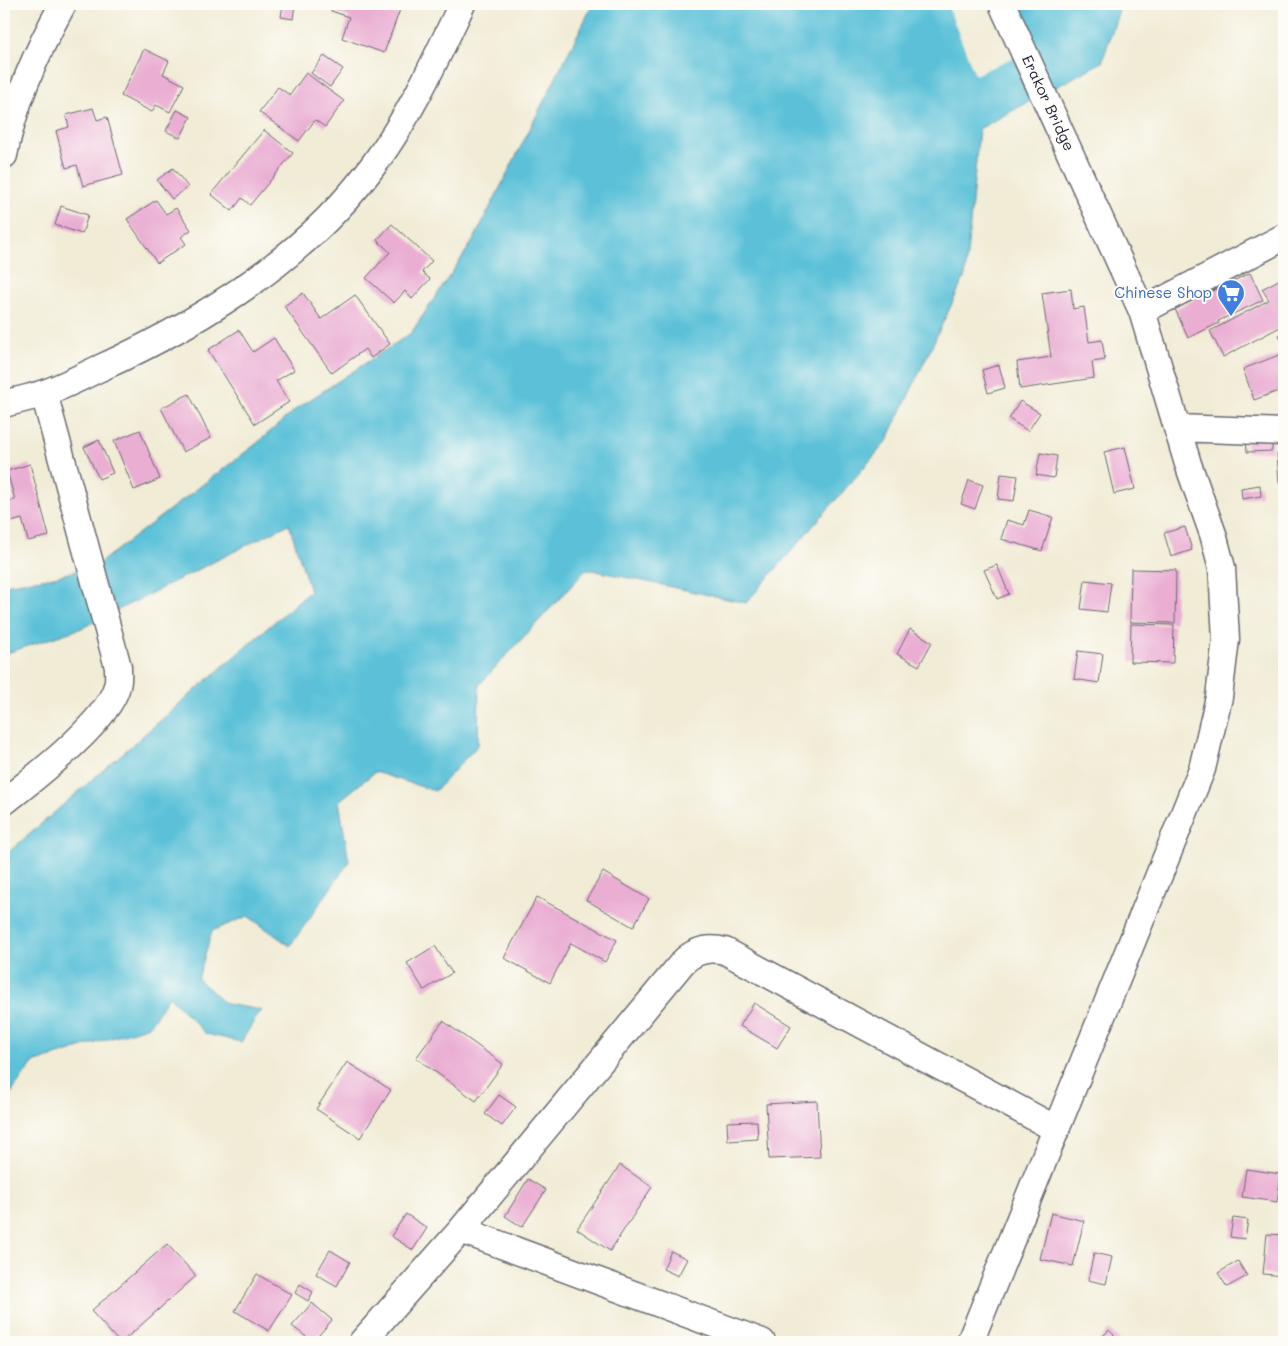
<svg xmlns="http://www.w3.org/2000/svg" width="1288" height="1346" font-family="Mali,sans-serif">
<style>
.water{fill:#5bc1d8;stroke:#3e728a}
.pier{fill:#f1ecd6}
.building{fill:#eaaed3}
.lines{fill:none;stroke-linecap:round;stroke-linejoin:round}
.minor-casing{stroke:#6a6971;stroke-width:29}
.minor{stroke:#fff;stroke-width:26}
.labels{text-anchor:middle;stroke-width:4;stroke-linejoin:round;paint-order:stroke}
.street-label{font-size:15px;fill:#22223b;stroke:#fdfcf7}
.shop-label{font-size:15px;fill:#366cbe;stroke:#fdfcf7;text-anchor:end}
</style>
<rect width="100%" height="100%" fill="#fdfcf7"/>
<filter id="ink" filterUnits="userSpaceOnUse"><feTurbulence type="fractalNoise" baseFrequency=".02" numOctaves="2"/><feDisplacementMap in="SourceGraphic" scale="10" xChannelSelector="R" yChannelSelector="G"/><feConvolveMatrix kernelMatrix="1 2 1 2 8 2 1 2 1" color-interpolation-filters="sRGB"/></filter>
<filter id="wash" filterUnits="userSpaceOnUse"><feTurbulence type="fractalNoise" baseFrequency=".0096" numOctaves="4" result="noise"/><feDisplacementMap in="SourceGraphic" scale="20" xChannelSelector="R" yChannelSelector="G"/><feGaussianBlur stdDeviation="1.12" result="paint"/><feColorMatrix in="noise" values="0 0 0 0 0 0 0 0 0 0 0 0 0 0 0 0 0 1.4 0 .05"/><feComposite in="paint" operator="in"/></filter>
<g filter="url(#wash)">
<rect width="100%" height="100%" fill="#f1ecd6"/>
<path class="water" d="M593,4h528l-19,58 -123,67 -14,147 -78,165 -141,162 -159,-34 -108,116 -1,60 -43,46 -60,-19 -36,29 10,61 -59,84 -42,-30 -36,15 -14,48 28,25 35,6 -20,32 -35,-8 -37,-38 -20,30 -116,37 -29,40v-247l306,-265 -21,-67 -207,104 -78,26v-69l50,-8 43,-12 159,-121 40,-35 115,-76 62,-92z"/>
<path class="pier" d="M947,4h58l20,48 -50,23z"/>
<g id="blocks">
<path class="building" d="M283,4h12l-2,15 -12,-2z
M333,4h69l-18,49 -42,-15 7,-21 -18,-6z
M144,49l25,12 -6,13 21,11 -14,27 -14,-7 -4,7 -31,-16z
M324,56l19,13 -13,18 -19,-14z
M306,73l38,28 -19,26 -10,-7 -16,21 -40,-29 19,-25 12,8z
M93,108l4,12 10,-3 16,58 -40,11 -6,-21 -11,3 -10,-37 13,-4 -3,-12z
M177,110l14,7 -11,21 -14,-7z
M264,130l29,23 -43,52 -8,-7 -10,13 -21,-17z
M173,168l15,19 -16,12 -15,-19z
M156,200l10,14 10,-6 15,22 -10,7 5,7 -29,19 -30,-44z
M61,206l27,9 -6,19 -27,-9z
M392,224l40,37 -10,11 8,7 -18,20 -7,-8 -11,12 -28,-25 24,-26 -13,-12z
M1250,273l13,27 -45,21 1,2 -31,15 -13,-29z
M1284,277v48l-61,32 -13,-26 59,-31 -7,-11z
M1071,289l2,20 11,-2 5,35 13,-2 3,20 -13,2 2,16 -74,11 -3,-27 34,-5 -9,-64z
M303,293l18,26 34,-24 35,49 -19,14 -6,-9 -33,24 -48,-67z
M239,330l14,22 21,-14 20,32 -18,11 13,21 -34,22 -47,-74z
M1284,332v13l-5,-10z
M1284,353v36l-30,11 -11,-31z
M999,365l6,23 -17,5 -6,-23z
M189,394l22,44 -28,14 -22,-44z
M1020,401l20,12 -12,18 -19,-12z
M140,430l20,49 -26,11 -20,-49z
M1272,438v13l-25,1 -1,-12z
M99,440l14,33 -14,6 -15,-32z
M1125,447l10,42 -21,5 -10,-42z
M1040,453l17,3 -3,22 -18,-3z
M1277,454h7v28l-5,1z
M30,464l19,72 -21,5 -6,-22 -11,3 -5,-20 9,-2 -8,-29z
M1001,474l17,2 -4,25 -16,-2z
M969,480l14,5 -8,24 -14,-5z
M1260,485l1,11 -19,3 -1,-11z
M1029,510l24,7 -11,34 -41,-12 6,-19 17,5z
M1185,527l7,23 -21,7 -7,-24z
M997,565l12,29 -12,5 -13,-29z
M1131,569l45,1 -1,53 -45,-1z
M1085,580l26,3 -4,29 -26,-3z
M1131,624l43,1 -1,38 -43,-1z
M910,629l22,13 -13,24 -22,-12z
M1078,651l25,3 -4,29 -25,-4z
M603,872l46,27 -16,28 -47,-27z
M537,897l80,43 -12,22 -34,-19 -21,40 -46,-25z
M435,946l17,27 -28,17 -17,-27z
M754,1003l37,23 -14,22 -37,-22z
M443,1021l60,43 -27,37 -60,-43z
M347,1062l44,28 -31,48 -44,-29z
M499,1095l17,12 -14,19 -17,-12z
M817,1101l3,56 -51,2 -3,-55z
M757,1121l1,18 -30,2 -1,-19z
M620,1165l32,22 -42,64 -33,-22z
M1246,1169l35,5 -4,28 -35,-5z
M528,1179l18,11 -24,37 -17,-11z
M1051,1213l33,8 -11,45 -33,-7z
M406,1214l21,14 -14,22 -22,-14z
M1233,1218l15,2 -3,19 -15,-2z
M1267,1234l17,1 -1,41 -20,-2z
M167,1244l29,32 -74,66h-3l-28,-31z
M330,1250l20,12 -13,24 -21,-12z
M671,1251l16,8 -9,17 -15,-7z
M1094,1253l18,4 -6,27 -18,-4z
M1238,1261l9,15 -20,11 -9,-14z
M257,1274l35,21 -23,36 -34,-20z
M300,1284l13,8 -5,9 -13,-8z
M312,1303l20,17 -19,22 -21,-16z
M1109,1330l12,12h-24z"/>
</g>
</g>
<g filter="url(#ink)">
<use href="#blocks" fill-opacity="0" stroke="#6a6971" stroke-width="1"/>
<g class="lines">
<g class="minor-casing">
<path id="minor" d="M4,155c10,-53 33,-104 59,-151
M1142,311l142,-74
M4,404c13,-4 27,-6 40,-11 18,-6 35,-15 52,-23 104,-47 212,-113 279,-207 36,-49 61,-104 87,-159
M1177,428l107,4
M4,802c29,-23 104,-80 113,-116 2,-6 1,-13 1,-19l-74,-274
M461,1230l301,112
M362,1342l99,-112 222,-268c12,-12 26,-15 42,-11l331,178
M970,1342l232,-573 17,-72 7,-58 -4,-71 -9,-34 -25,-70 -46,-153 -140,-307"/>
</g>
<use href="#minor" class="minor"/>
</g>
</g>
<defs>
<g id="supermarket-pin" transform="scale(1.4375)"><path d="M0 17L-7.5 6A9.5 9.5 0 1 1 7.5 6Z" fill="#3f7fe0" stroke="#fdfcf7"/><path d="M-6-5.5h2.5l.6 2H6L4.5 2H-2.5L-4.4-4H-6ZM-1.5 3.2a1.3 1.3 0 1 0 .1 0ZM3 3.2a1.3 1.3 0 1 0 .1 0Z" fill="#fff"/></g>
</defs>
<g fill-rule="evenodd">
<use href="#supermarket-pin" x="1231" y="293"/>
</g>
<g class="labels">
<g class="street-label">
<text transform="translate(1048 103) rotate(65)" y="5">Erakor Bridge</text>
</g>
<g class="shop-label">
<text x="1212" y="298">Chinese Shop</text>
</g>
</g>
<rect width="1288" height="1346" fill="none" stroke="#fdfcf7" stroke-width="20"/>
</svg>
